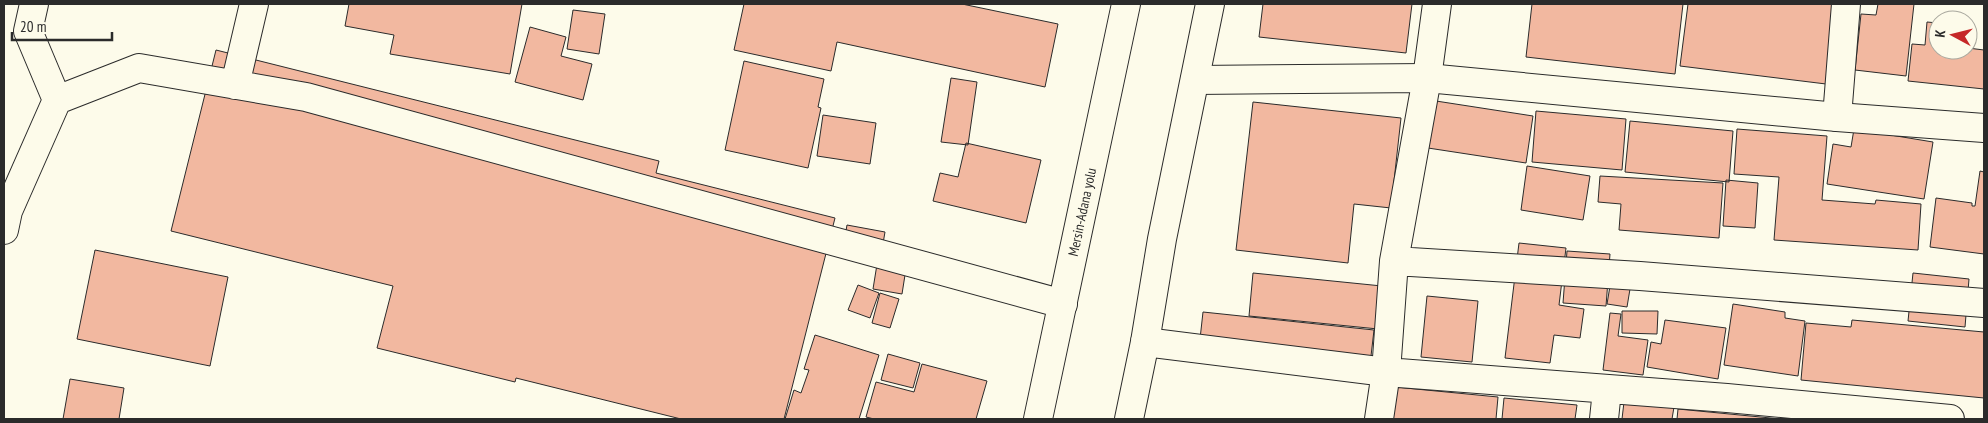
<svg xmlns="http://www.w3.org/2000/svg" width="1988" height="423" font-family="'PT Sans Narrow',sans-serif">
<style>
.building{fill:#f2b8a0;stroke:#2b2b2b}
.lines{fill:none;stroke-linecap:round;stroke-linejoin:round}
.street-casing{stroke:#2b2b2b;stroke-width:30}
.secondary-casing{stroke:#2b2b2b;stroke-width:30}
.highway-casing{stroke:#2b2b2b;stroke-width:30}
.street{stroke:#fdfbea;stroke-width:28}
.secondary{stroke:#fdfbea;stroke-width:28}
.highway{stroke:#fdfbea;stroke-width:28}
.labels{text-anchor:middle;stroke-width:4;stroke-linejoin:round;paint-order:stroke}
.street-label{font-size:14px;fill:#2b2b2b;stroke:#fdfbea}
</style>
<rect width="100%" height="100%" fill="#fdfbea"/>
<path class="building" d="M349,4h173l-12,70 -120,-20 4,-19 -49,-9z
M744,4h218l96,20 -13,63 -208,-45 -6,29 -97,-21z
M1263,4h149l-6,49 -147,-16z
M1532,4h151l-8,70 -149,-17z
M1688,4h148l-10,80 -146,-18z
M1878,4h36l-8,72 -51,-6 6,-56 15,1z
M573,10l32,4 -6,40 -32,-5z
M1927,22l11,1v27h30v-2l16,2v39l-76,-8 4,-37 13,1z
M530,27l36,10 -5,19 31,8 -9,36 -68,-18z
M216,50l443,111 -3,12 179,45 -51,201h-103l-165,-41 -1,4 -138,-34 16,-62 -222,-55z
M744,61l80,18 -6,28 3,1 -13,60 -83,-18z
M951,78l26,4 -9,63 -27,-3z
M1436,101l97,15 -7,47 -98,-15z
M1253,102l148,16 -10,90 -37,-4 -6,59 -112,-13z
M1536,111l90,8 -4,51 -90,-8z
M823,115l53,8 -6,41 -53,-8z
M1630,121l103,10 -4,51 -104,-10z
M1737,129l90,7 -5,64 53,4 1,-4 45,4 -3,46 -144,-10 5,-63 -45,-3z
M1854,129l79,13 -9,57 -97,-15 6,-40 18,3z
M966,143l75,17 -15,63 -93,-22 7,-28 18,4z
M1527,166l63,10 -7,44 -62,-10z
M1980,171l4,1v82l-54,-7 6,-49 36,5v3h3z
M1600,176l123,7 -4,55 -100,-8 2,-26 -23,-2z
M1726,180l32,3 -3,45 -32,-2z
M847,225l38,7 -5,29 -38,-7z
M1519,243l47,5 -7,57 25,4 -4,29 -26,-3 -4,28 -45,-5z
M95,250l133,27 -18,89 -133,-27z
M1567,251l43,3 -4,52 -43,-3z
M879,252l29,4 -6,38 -29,-5z
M1253,273l129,13 -4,43 -129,-13z
M1913,273l56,6 -4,48 -57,-6z
M1611,280l20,3 -4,24 -20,-3z
M858,285l21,8 -9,25 -22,-8z
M880,293l19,6 -9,29 -18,-5z
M1427,296l51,5 -6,61 -51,-5z
M1733,304l52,8v6l20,3 -7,55 -74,-11z
M1622,311h36l-1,23 -35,-1z
M1203,312l171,18 -3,26 -171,-17z
M1610,313l11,1 -3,22 30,4 -5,35 -40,-5z
M1665,320l61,8 -8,51 -71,-12 4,-25 10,2z
M1852,320l132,12v66l-183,-18 5,-57 45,4z
M815,335l64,20 -20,64h-74l9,-29 7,3 8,-23 -5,-1z
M888,354l32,9 -7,25 -32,-8z
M922,364l65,17 -11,38h-102l-8,-2 10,-35 38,10z
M70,379l54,9 -5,31h-56z
M1395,387l103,10 -2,22h-104z
M1504,398l73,7 -2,14h-73z
M1624,402l50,5 -2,12h-50z
M1678,409l103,10h-104z"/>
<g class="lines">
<g class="street-casing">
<path id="street" d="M34,4l-6,27 29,69
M1437,4l-10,74 -33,183 246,15 344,27
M235,85l19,-81
M1837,117l9,-113
M4,230l4,-19 49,-111 82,-32 167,29 757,207
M1145,342l241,30 341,26 223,21
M1379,419l7,-47 8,-111
M1604,419l3,-29"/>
</g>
<g class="secondary-casing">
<path id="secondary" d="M1195,80l232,-2 410,39 147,11"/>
</g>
<g class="highway-casing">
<path id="highway" d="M1038,419l88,-415
M1129,419l16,-77 17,-103 48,-235"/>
</g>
<use href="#street" class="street"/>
<use href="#secondary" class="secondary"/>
<use href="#highway" class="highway"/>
</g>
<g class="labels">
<g class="street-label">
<text transform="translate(1082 212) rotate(-78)" y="5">Mersin-Adana yolu</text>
</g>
</g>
<rect width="1988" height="423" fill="none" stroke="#2b2b2b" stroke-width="10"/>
<g transform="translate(1953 35) rotate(277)"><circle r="24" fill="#fdfbea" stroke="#a9a89e"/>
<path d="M0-4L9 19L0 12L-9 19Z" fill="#c62828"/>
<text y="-8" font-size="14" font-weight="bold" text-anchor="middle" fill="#2b2b2b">K</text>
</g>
<path d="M12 32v8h100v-8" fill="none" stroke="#2b2b2b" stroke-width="2.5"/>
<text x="20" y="32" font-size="15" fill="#2b2b2b" stroke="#fdfbea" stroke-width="4" paint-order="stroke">20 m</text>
</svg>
